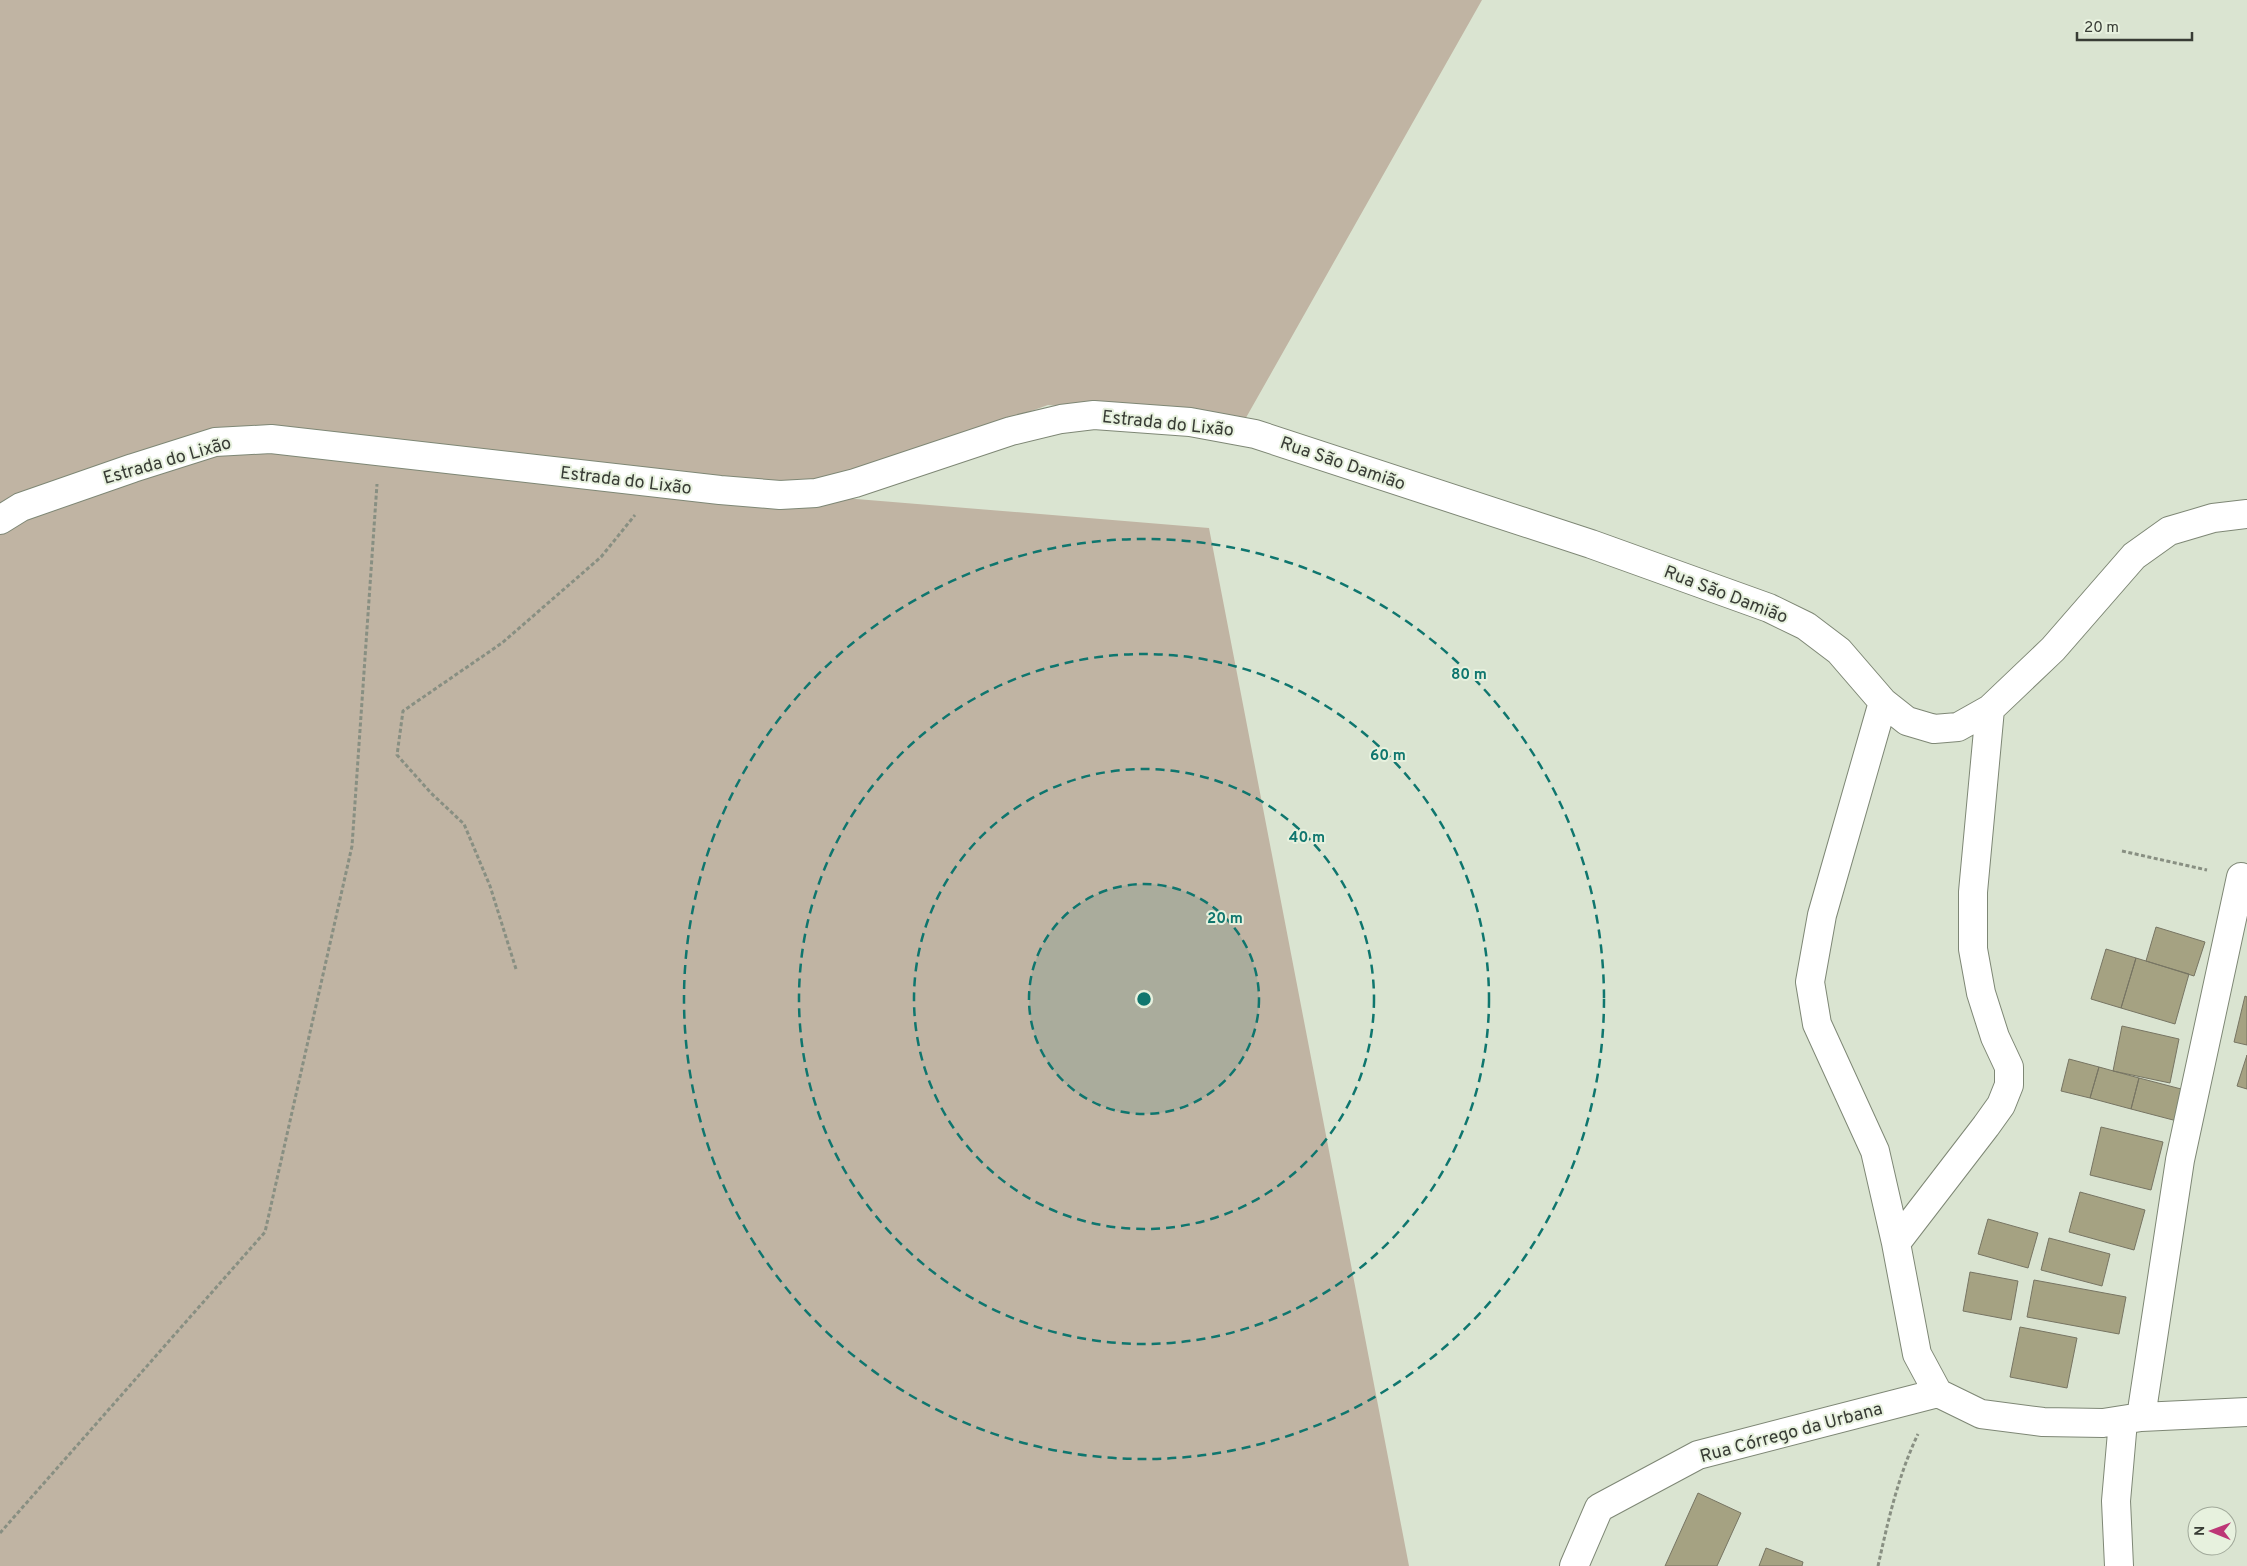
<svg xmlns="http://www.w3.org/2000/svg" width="2247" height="1566" font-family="Overpass,sans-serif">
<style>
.green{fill:#c0b4a3}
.building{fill:#a5a282;stroke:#777563}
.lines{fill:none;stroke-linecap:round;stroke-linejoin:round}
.minor-casing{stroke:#7e8775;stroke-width:30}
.path{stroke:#888f82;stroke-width:3;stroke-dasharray:4 2.5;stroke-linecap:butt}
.minor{stroke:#fff;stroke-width:28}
.ring{fill:none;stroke:#0f766e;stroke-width:2.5;stroke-dasharray:9 6}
.labels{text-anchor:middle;stroke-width:4;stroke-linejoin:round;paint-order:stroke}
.street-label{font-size:18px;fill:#383c35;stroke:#e7f1de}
.centre{fill:#0f766e;stroke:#e7f1de;stroke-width:2.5}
.ring-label{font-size:15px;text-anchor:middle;font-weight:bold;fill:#0f766e;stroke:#e7f1de;stroke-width:4;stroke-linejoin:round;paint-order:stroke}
</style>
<rect width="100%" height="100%" fill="#dae4d1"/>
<path class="green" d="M0,0h1482l-239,423 -195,-18 -239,85 -609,-45 1009,83 200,1038h-1409z"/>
<path class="building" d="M2156,927l49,15 -11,34 -48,-15z
M2106,949l30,9 -15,50 -30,-9z
M2136,958l53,16 -14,50 -54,-16z
M2245,996l2,1v48l-13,-3z
M2122,1026l57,13 -9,44 -57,-12z
M2247,1055v34l-10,-3z
M2069,1059l30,8 -9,31 -29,-7z
M2099,1067l40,11 -8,31 -41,-11z
M2139,1078l46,12 -8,31 -46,-12z
M2101,1127l62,15 -12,48 -61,-15z
M2080,1192l65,18 -11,40 -65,-18z
M1988,1219l50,14 -10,35 -50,-14z
M2049,1238l61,16 -8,32 -61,-16z
M1970,1272l48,9 -7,39 -48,-9z
M2034,1280l92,17 -7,37 -92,-17z
M2020,1327l57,11 -10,50 -57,-11z
M1698,1493l43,20 -24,53h-52z
M1766,1548l37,14 -1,4h-43z"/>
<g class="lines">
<g class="minor-casing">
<path id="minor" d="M0,520l21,-13 112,-39 82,-26 56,-3 449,51 60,5 36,-2 39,-10 156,-52 50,-12 33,-4 96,7 65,12 336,110 178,64 37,18 33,25 44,51 24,19 27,8 24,-2 32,-18 63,-60 81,-93 35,-25 44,-13 34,-4
M1883,702l-61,213 -12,67 7,42 58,127 21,92 21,111 21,39 43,21 62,8 60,1 38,-6 106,-5
M1896,1243l90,-117 15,-21 8,-20v-18l-14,-30 -14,-44 -8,-44v-57l17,-183
M2141,1417l39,-257 61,-283
M1574,1566l25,-58 99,-53 240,-62
M2119,1566l-3,-65 7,-80"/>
</g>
<path class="path" d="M2122,851l85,19
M516,969l-26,-83 -26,-62 -33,-31 -34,-38 6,-44 99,-68 99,-86 34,-42
M0,1533l265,-301 87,-386 25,-362
M1878,1566c10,-45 20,-90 40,-132"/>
<use href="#minor" class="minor"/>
</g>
<circle cx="1144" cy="999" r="115" fill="#0f766e" fill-opacity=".12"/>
<g class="ring">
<circle cx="1144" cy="999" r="115"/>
<circle cx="1144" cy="999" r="230"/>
<circle cx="1144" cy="999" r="345"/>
<circle cx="1144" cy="999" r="460"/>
</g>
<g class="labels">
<g class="street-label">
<text transform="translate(1168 423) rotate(6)" y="6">Estrada do Lixão</text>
<text transform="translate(167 460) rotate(-16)" y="6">Estrada do Lixão</text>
<text transform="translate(1343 463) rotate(19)" y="6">Rua São Damião</text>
<text transform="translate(626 480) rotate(7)" y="6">Estrada do Lixão</text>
<text transform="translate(1726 594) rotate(21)" y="6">Rua São Damião</text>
<text transform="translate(1791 1432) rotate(-15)" y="6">Rua Córrego da Urbana</text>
</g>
</g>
<circle cx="1144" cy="999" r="8" class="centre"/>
<g class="ring-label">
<text x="1469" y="679">80 m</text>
<text x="1388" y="760">60 m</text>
<text x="1307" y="842">40 m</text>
<text x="1225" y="923">20 m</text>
</g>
<g transform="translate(2212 1531) rotate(271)"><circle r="24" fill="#e7f1de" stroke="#a1a99a"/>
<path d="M0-4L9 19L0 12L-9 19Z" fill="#bd3676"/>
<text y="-8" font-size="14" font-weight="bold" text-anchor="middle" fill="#383c35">N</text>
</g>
<path d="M2077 32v8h115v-8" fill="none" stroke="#383c35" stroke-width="2.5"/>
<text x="2084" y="32" font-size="15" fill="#383c35" stroke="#e7f1de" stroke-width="4" paint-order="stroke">20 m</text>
</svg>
